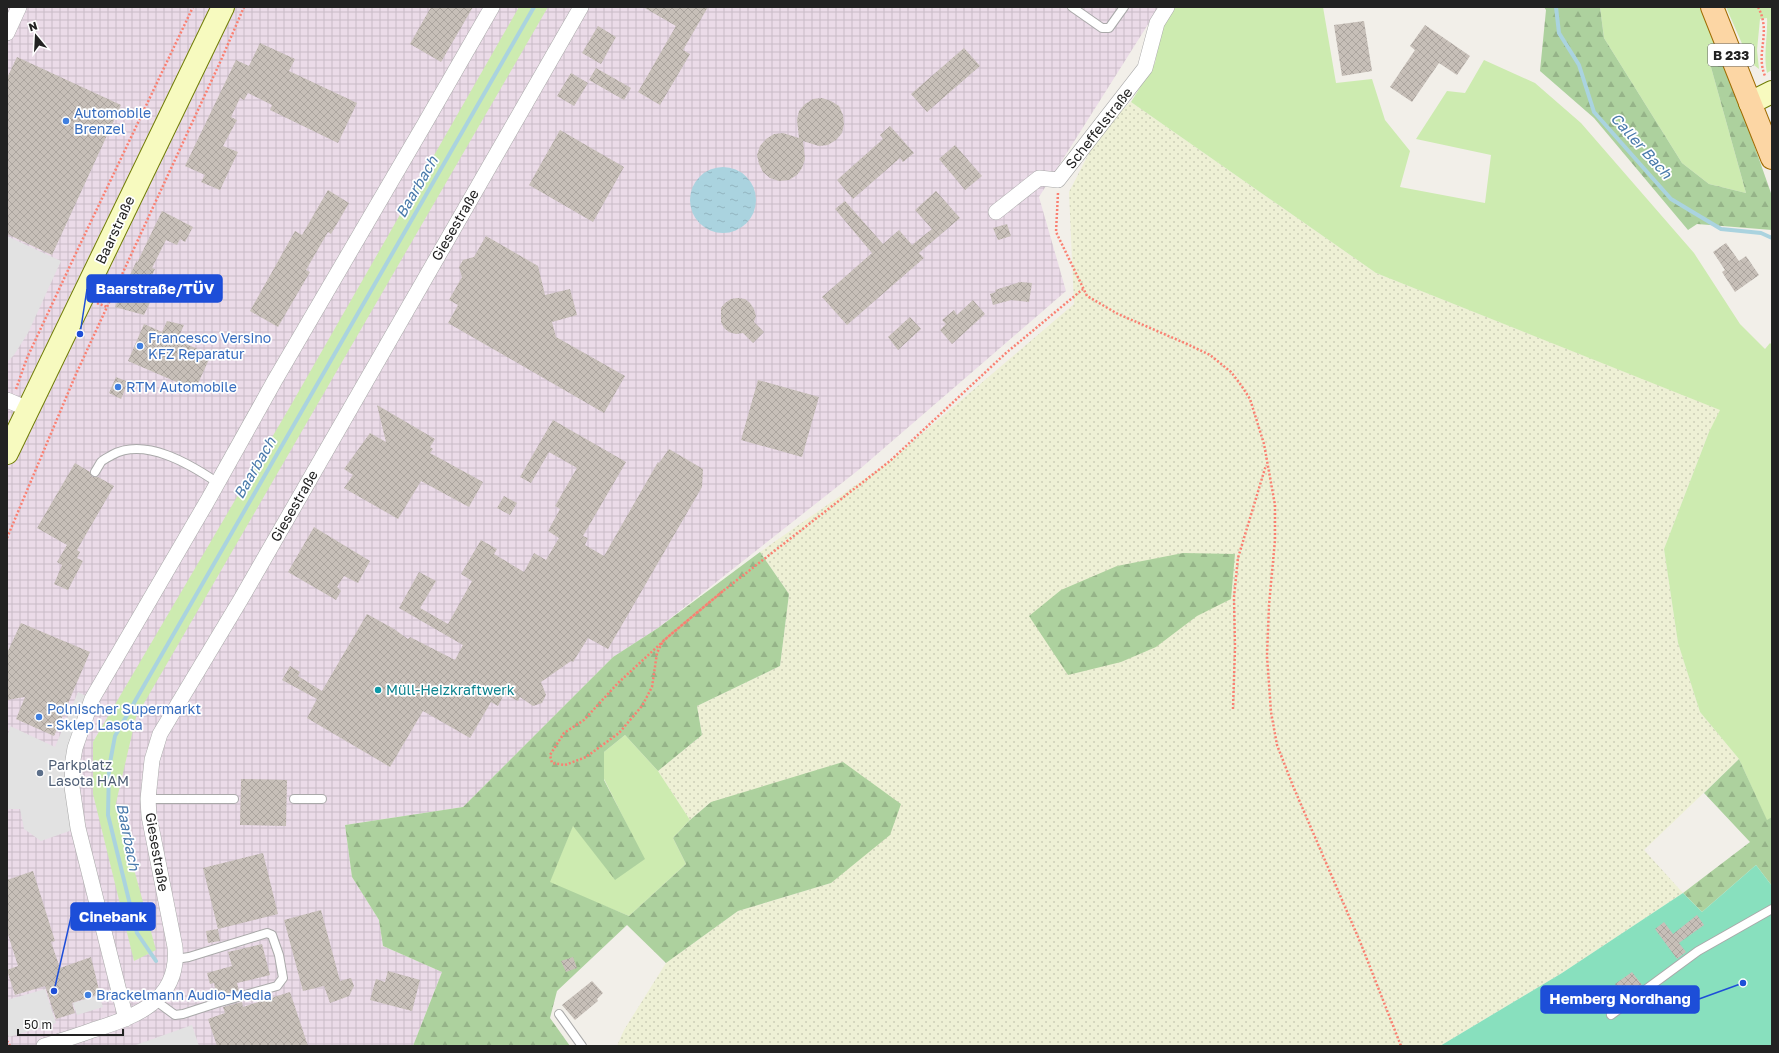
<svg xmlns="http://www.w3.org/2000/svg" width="1779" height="1053" font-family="'Golos Text',sans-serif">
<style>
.industrial{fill:url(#industrial-grid)}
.farmland{fill:url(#farmland-dots)}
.grass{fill:#cdebb0}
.forest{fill:url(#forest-firs)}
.pitch{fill:#88e0be}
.parking{fill:#e2e2e2}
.water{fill:url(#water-ripples)}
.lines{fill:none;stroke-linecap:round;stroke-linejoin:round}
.stream{stroke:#aad3df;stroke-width:4}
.building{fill:url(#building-cross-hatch)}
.service-casing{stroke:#a9a9a9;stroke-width:10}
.minor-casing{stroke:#a9a9a9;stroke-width:16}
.secondary-casing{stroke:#707d05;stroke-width:24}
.primary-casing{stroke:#a06b00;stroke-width:24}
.path{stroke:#fa8072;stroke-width:2.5;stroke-dasharray:2 2;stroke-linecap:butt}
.service{stroke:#fff;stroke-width:8}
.minor{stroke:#fff;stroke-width:15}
.secondary{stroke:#f7fabf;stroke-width:22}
.primary{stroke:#fcd6a4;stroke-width:22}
.shop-dot{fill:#3f7fe0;stroke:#fff;stroke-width:1.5}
.culture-dot{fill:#0f9aa8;stroke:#fff;stroke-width:1.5}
.service-dot{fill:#5c6f8a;stroke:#fff;stroke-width:1.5}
.labels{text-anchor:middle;stroke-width:3.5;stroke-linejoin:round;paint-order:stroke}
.shield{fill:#fff;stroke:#646464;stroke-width:1}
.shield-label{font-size:13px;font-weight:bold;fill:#222}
.shop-label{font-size:14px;fill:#366cbe;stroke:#fff;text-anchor:start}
.street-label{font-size:14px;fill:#222;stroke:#fff}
.culture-label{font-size:14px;fill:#0d838f;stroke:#fff;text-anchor:start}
.service-label{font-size:14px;fill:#4e5e75;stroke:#fff;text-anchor:start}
.water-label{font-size:15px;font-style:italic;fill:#4a7aab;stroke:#fff}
.leader{fill:none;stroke:#1d4ed8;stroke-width:1.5}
.callout-dot{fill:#1d4ed8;stroke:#fff;stroke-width:1.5}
.callout{fill:#1d4ed8;stroke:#1d4ed8;stroke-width:1.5}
.callout-label{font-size:15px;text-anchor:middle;font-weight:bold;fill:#fff}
</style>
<defs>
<pattern id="industrial-grid" width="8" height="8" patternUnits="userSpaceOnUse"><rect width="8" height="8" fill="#ebdbe8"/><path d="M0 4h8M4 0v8" fill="none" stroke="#c9bcc7"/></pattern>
<pattern id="farmland-dots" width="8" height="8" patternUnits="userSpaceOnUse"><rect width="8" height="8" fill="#eef0d5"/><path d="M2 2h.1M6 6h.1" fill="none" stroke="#ccceb7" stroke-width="1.8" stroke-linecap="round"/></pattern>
<pattern id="forest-firs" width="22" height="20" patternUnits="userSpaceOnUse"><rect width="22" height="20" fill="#add19e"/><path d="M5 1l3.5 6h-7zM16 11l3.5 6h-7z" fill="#95b388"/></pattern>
<pattern id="water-ripples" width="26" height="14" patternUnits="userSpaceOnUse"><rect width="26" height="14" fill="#aad3df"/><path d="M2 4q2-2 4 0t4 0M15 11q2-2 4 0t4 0" fill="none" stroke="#92b5bf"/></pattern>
<pattern id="building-cross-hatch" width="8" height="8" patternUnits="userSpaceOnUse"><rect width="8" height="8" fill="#c7bfb8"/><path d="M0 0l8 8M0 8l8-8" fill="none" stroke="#aba49e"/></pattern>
</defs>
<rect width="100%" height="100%" fill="#f2efe9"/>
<path class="industrial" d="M7,7h1152l-120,190 27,94 -205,177 -203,160 -45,29 -150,150 -118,18 7,52 27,43 4,26 59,26 -29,74h-406z"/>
<path class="farmland" d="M1131,102l245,171 345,137 -12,22 -45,117 14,94 22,69 39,47 -95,91 39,43 -121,80 -122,73h-823l7,-16 42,-67 72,-52 93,-28 -120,-81 -21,18 -32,-49 44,-36 -5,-29 83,-40 9,-72 -29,-42 130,-91 184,-157 -5,-112 34,-66z"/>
<path class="grass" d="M519,7h29l-412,710 -20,86 40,147 -22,11 -41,-167v-52l198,-337z
M1175,7h148l13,76 36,-4 13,41 25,31 -10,36 85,16 6,-48 -75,-16 31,-48 18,2 19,-33 51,23 46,40 113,130 46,71 25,25 5,-6 2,2v472l-5,4 -28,-62 -39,-47 -22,-69 -14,-94 45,-117 11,-22 -344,-137 -245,-171 24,-39 7,-38z
M1600,7h103l16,38 -10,15 37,133 -37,-9 -27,-21 -78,-125z
M1726,7h46v63l-5,3c-4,-18 1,-37 0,-55l-7,1 -3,31 2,19 -9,-7z
M625,735l33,36 32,49 -17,18 13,26 -57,52 -80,-33 24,-58 42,54 29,-20 -40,-80v-27z"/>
<path class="forest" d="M1544,7h56l4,31 78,125 27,21 37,9 -37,-133 10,-15 53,151v34l-75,-6 -9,6 -94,-112 -54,-47 6,-61z
M760,552l29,42 -9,72 -83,40 5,29 -44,36 -33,-36 -21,17v28l41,79 -30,21 -42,-54 -23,56 79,34 57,-52 -13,-26 17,-18 21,-18 132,-40 58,42 -11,31 -59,48 -93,28 -72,52 -39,-38 -70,66 -7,27 20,28h-157l29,-74 -59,-26 -4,-26 -27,-43 -7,-52 118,-18 150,-150 45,-29z
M1183,553l52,1 -4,45 -34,17 -41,31 -35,15 -53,13 -39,-59 32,-26 56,-24z
M1739,759l28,61 5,-3v69l-16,-21 -54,47 -19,-19 67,-51 -46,-49z"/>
<path class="pitch" d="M1756,865l16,21v160h-332l122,-73 121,-80 19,19z"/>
<path class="parking" d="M7,236l54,25 -33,72 -14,22 -7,7z
M78,692l14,7 -17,49 3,80 -37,13 -17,-12 -4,-20h-13v-70l3,-13 45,21z
M45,989l11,34 -47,14 -2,-5v-32z
M99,995l4,12 -26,8 -4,-12z
M192,1025l7,21h-66z"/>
<path class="water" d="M690 200a33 33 0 1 1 66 0a33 33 0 1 1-66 0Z"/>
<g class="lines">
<path class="stream" d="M1556,7l3,26 20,32 15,47 77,87 50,30 40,4 11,5
M156,961l-19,-28 -29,-118 1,-47 6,-32 419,-729"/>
</g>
<path class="building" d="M431,7h42l-32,55 -31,-18z
M643,7h65l-25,43 7,4 -30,51 -22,-13 38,-66z
M1364,21l8,50 -30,5 -8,-51z
M1425,25l45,31 -13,19 -18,-12 -27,39 -22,-15 25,-37 -5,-4z
M598,26l18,11 -15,27 -19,-11z
M260,43l35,16 -6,12 68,32 -19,40 -68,-33 2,-5 -24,-12 -4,7 -4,-2 -9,19 6,3 -14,26 15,6 -18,38 -19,-8 4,-7 -20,-9 51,-106 13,6z
M964,48l16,18 -53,46 -16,-18z
M17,57l104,48 -69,150 -45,-21v-156z
M596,68l35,20 -7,12 -35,-20z
M571,73l17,10 -14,23 -17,-10z
M822,98l9,3 8,5 4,9 1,9 -2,9 -6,7 -8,5 -9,1 -16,-5 2,18 -3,9 -5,7 -8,5 -10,1 -9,-3 -7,-6 -4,-8 -2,-9 3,-9 6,-7 8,-5 9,-1 16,5 -2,-18 2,-9 6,-7 8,-5z
M890,126l24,27 -11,9 -3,-4 -47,41 -16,-19 46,-41 -3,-4z
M560,130l64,37 -31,55 -64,-37z
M955,145l27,31 -17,14 -26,-31z
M328,190l21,13 -18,31 -3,-2 -22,38 4,2 -32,55 -28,-16 45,-80 7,4z
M936,191l24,27 -41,35 5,5 -77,67 -25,-28 50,-44 -37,-44 10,-8 38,43 16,-14 13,15 20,-16 -17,-19z
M162,211l31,16 -8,15 -5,-3 -3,6 -11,-5 -14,28 3,1 -12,26 9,3 -8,17 -29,-8 22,-47v3z
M1007,224l4,12 -13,4 -5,-12z
M486,236l52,30 7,29 25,-6 7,26 -25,7 4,15 69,39 -21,37 -156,-90 10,-18 -9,-5 13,-23 -3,-10 4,-7 11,-3z
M1726,243l13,18 7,-5 13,19 -24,17 -13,-20 3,-2 -12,-18z
M1020,282l12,1 -3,19 -18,-2 -18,5 -3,-11 6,-2 -1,-2z
M738,298l7,1 5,4 4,6 2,7 -2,6 10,10 -11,11 -10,-10 -7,1 -7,-2 -5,-4 -3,-6v-14l4,-5 6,-4z
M973,300l12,14 -33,30 -12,-14 6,-6 -4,-4 12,-10 3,5z
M910,317l11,12 -23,21 -10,-13z
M167,321l17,4 -7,15 34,15 -16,35 -67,-29 16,-37 18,8z
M116,377l12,5 -7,17 -12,-6z
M758,380l61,17 -17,60 -61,-17z
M377,405l58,34 -5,8 3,2 -3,4 53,29 -14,25 -48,-26 -23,38 -54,-31 9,-13 -9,-6 26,-36 16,9z
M553,420l73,42 -43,74 5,2 -3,7 19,11 54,-94 1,1 10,-14 34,20 -1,18 -94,162 -20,-11 -15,24 -2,-1 -30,21 5,13 -4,8 -9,3 -13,-9 -2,4 -14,-7 -6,12 -7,-4 -21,36 -47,-27 -33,56 -83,-49 10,-19 -35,-19 8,-14 10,6 -2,4 24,15 45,-77 27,15 14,10 2,-2 45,23 8,-15 -64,-37 20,-36 17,9 -16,27 28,16 24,-43 -11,-7 20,-34 16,9 -3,5 30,18 10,-19 12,7 13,-22 -11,-7 12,-22 -5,-3 22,-38 -28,-16 -18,31 -11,-6z
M75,463l15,9 2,5h6l16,9 -37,64 3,2 -3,6 6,3 -15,29 -14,-6 8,-19 -5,-3 10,-17 -30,-17z
M504,496l13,7 -7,12 -13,-7z
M314,527l56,34 -12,22 -14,-7 -7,11 4,4 -5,9 -48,-28z
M21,623l69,29 -36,84 -38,-17 9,-22 -18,3v-47z
M241,779l46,1 -1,46 -46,-1z
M263,853l15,61 -60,15 -15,-61z
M33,871l22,70 -4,1 9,26 31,-11 9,37 -28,9 3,10 -19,6 -11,-33 -30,9 -8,-25 11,-4 -11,-35v-51z
M321,910l19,71 11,-3 3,8 -5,10 -19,7 -6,-17 -21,5 -19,-71z
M1697,915l7,10 -25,18 7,9 -9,7 -22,-30 9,-7 9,12z
M218,929l2,12 -12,2 -2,-12z
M262,944l8,31 -33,8 2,8 -20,6 -1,-4h-2l-2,-10 -4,1 -3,-11 25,-7 -4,-14z
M573,957l4,11 -11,4 -5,-11z
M388,971l32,9 -8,31 -42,-11 6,-21 9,3z
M1632,972l10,13 -17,13 -10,-14z
M592,981l11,12 -6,6 1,2 -23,19 -13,-15z
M290,992l18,54h-91l-9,-27 17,-6 -2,-6 19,-5 1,5z"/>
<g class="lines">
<g class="service-casing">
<path id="service" d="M1072,7l30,21h7l15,-21
M95,472c2,-3 4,-7 6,-10 3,-3 8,-5 11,-7 33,-18 78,9 106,28
M148,799h86
M294,799h28
M156,1001l19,14 8,-1 34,-11 60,-17 6,-8 -4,-23 -7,-20 -5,-2 -78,24 -13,2
M559,1014l23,32
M1611,1015l87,-64 74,-42"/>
</g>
<g class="minor-casing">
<path id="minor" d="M7,33l12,-26
M996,212l43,-34 19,2 87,-112 12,-45 10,-16
M7,400l21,9
M126,1019l-48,-191 -6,-41 1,-27 2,-12 17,-49 116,-199 67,-120 149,-255 68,-118
M44,1046c16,-5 33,-10 49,-16 43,-13 87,-30 82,-83l-26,-131 -1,-17 4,-39 8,-26 81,-135 340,-592"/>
</g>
<g class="secondary-casing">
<path id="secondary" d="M1750,103l22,-11
M7,453l216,-446"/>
</g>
<g class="primary-casing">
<path id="primary" d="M1712,7l60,151"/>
</g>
<path class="path" d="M1758,7c14,26 -3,45 7,69
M1058,193l-2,39 31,64 31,18 69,30 23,11 21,17 10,13 9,14 14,45 11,61v35l-6,65 -2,51 4,56 6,33 16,41 68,158 40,102
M97,303l10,4
M16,389l11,-31 49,-105 117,-246
M7,538l69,-164 146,-316 22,-51
M723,591l-60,50 -6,12 -5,34 -10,19 -23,27 -33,24 -21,8 -13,-2 -2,-8 14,-22 20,-13 34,-37 52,-48 53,-44 167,-130 116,-108 77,-64
M1233,709l2,-61 -1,-51 4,-39 28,-93
M7,1041l3,5"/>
<use href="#service" class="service"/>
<use href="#minor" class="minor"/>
<use href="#secondary" class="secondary"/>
<use href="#primary" class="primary"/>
</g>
<g class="shop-dot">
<circle cx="66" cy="121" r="4"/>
<circle cx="140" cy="346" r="4"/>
<circle cx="118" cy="387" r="4"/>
<circle cx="39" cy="717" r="4"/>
<circle cx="88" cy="995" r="4"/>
</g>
<circle class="culture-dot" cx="378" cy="690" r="4"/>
<circle class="service-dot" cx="40" cy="773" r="4"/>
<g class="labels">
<rect class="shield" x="1708" y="44" width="46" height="22" rx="3"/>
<g class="shield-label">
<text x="1731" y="60">B 233</text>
</g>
<g class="shop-label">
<text x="74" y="118">Automobile<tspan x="74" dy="16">Brenzel</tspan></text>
<text x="148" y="343">Francesco Versino<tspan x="148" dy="16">KFZ Reparatur</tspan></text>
<text x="126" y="392">RTM Automobile</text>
<text x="47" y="714">Polnischer Supermarkt<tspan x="47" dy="16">- Sklep Lasota</tspan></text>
<text x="96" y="1000">Brackelmann Audio-Media</text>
</g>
<g class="street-label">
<text transform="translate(1099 128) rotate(-52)" y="5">Scheffelstraße</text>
<text transform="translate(455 225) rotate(-60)" y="5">Giesestraße</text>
<text transform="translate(115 230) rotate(-65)" y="5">Baarstraße</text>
<text transform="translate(294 506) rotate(-60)" y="5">Giesestraße</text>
<text transform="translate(157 852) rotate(80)" y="5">Giesestraße</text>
</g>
<g class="culture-label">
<text x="386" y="695">Müll-Heizkraftwerk</text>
</g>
<g class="service-label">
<text x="48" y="770">Parkplatz<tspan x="48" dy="16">Lasota HAM</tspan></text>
</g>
<g class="water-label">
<text transform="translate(1641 146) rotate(48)" y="5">Caller Bach</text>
<text transform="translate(417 187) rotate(-60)" y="5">Baarbach</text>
<text transform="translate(255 468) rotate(-60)" y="5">Baarbach</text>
<text transform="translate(128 837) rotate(79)" y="5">Baarbach</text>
</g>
</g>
<path class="leader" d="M80 334L87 289M54 991L71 917M1743 983L1699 999"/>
<g class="callout-dot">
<circle cx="80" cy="334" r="4"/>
<circle cx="54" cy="991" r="4"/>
<circle cx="1743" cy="983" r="4"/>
</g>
<g class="callout">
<rect x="87" y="275" width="135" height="27" rx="4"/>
<rect x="71" y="903" width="84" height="27" rx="4"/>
<rect x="1541" y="986" width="158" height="27" rx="4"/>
</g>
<g class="callout-label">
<text x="155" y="294">Baarstraße/TÜV</text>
<text x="113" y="922">Cinebank</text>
<text x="1620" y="1004">Hemberg Nordhang</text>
</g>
<rect width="1779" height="1053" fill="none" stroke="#222222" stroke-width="16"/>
<g transform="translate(36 36) rotate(342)" stroke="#ffffff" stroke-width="3" paint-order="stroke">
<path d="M0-3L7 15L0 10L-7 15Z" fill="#222222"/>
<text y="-6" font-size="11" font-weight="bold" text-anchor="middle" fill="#222222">N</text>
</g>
<path d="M18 1029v6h105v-6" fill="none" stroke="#222222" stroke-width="2"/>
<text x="24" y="1029" font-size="12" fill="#222222" stroke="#ffffff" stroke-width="3" paint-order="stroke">50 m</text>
</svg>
